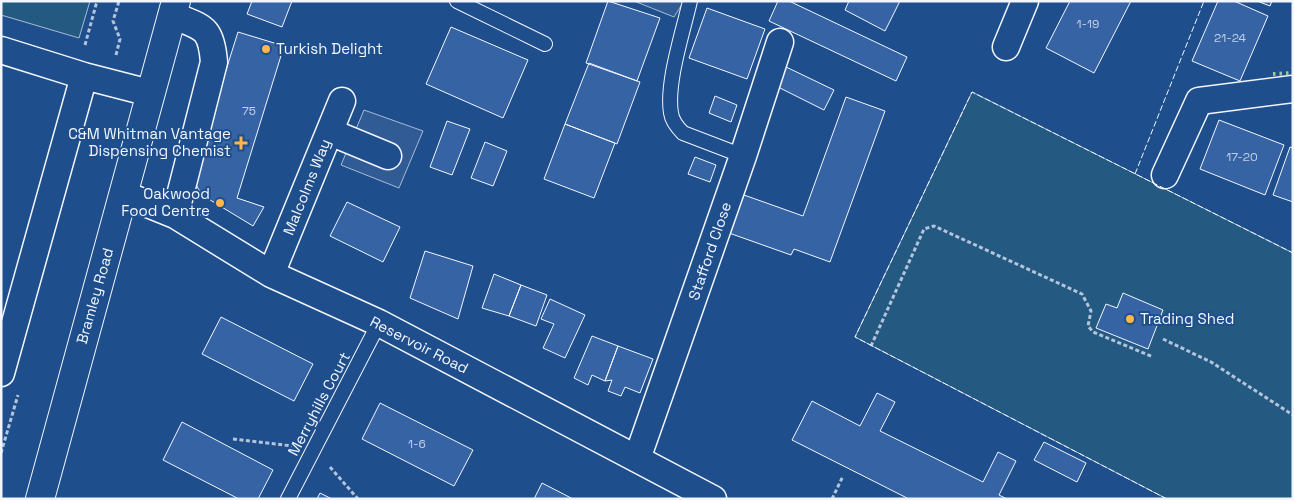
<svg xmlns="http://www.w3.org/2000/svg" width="1294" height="500" font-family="'Space Grotesk',sans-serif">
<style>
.green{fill:#245a82;stroke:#a8bbd7}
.parking{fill:#305b95;stroke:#a8bbd7}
.building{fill:#3563a3;stroke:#f2f6ff}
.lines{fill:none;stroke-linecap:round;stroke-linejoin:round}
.service-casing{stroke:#f2f6ff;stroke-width:16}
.minor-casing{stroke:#f2f6ff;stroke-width:29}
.primary-casing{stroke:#f2f6ff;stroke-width:30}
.path{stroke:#b3c4dc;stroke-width:3;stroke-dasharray:4 2.5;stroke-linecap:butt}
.service{stroke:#1f4e8c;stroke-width:14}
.minor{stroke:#1f4e8c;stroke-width:26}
.primary{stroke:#1f4e8c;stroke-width:28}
.hedge{stroke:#97c8a6;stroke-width:4;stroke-dasharray:2.5 4;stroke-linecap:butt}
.fence{stroke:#f2f6ff;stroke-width:1;stroke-dasharray:6 2.5;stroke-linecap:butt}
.poi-dot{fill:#ffb74d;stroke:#1f4e8c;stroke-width:2}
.labels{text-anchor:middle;stroke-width:4;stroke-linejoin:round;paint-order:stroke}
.number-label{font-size:12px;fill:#c3d1e8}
.poi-label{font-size:15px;fill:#f2f6ff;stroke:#1f4e8c;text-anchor:start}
.street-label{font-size:15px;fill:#f2f6ff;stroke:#1f4e8c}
</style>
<rect width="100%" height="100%" fill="#1f4e8c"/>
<path class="green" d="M1,1h89l-11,37 -78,-23z
M972,92l321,161v246h-126l-312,-162z"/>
<path class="parking" d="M634,1h50l-10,16z
M364,110l59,21 -24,57 -58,-23z"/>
<path class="building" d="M252,1h40l-10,26 -35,-13z
M608,1l52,17 -23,63 -51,-18z
M778,1h11l118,56 -11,24 -127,-60z
M849,1h51l-15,30 -40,-21z
M1070,1h61l-37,72 -48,-25z
M1218,1h16l34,15 -28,65 -48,-20z
M1257,1h15l-2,5z
M707,8l58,21 -18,50 -58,-21z
M451,27l77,33 -25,58 -77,-34z
M238,32l46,14 -47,152 27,9 -11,19 -51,-31 -10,-17z
M589,63l51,19 -23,62 -52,-20z
M784,66l50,24 -10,20 -50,-25z
M715,96l22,9 -6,17 -22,-9z
M846,97l39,14 -55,151 -36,-13 -3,6 -62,-22 15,-38 59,21z
M1219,120l65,25 -19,50 -65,-26z
M447,121l23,8 -18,46 -22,-8z
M565,124l50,19 -21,55 -50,-19z
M485,142l22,9 -14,35 -22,-8z
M1290,147l3,1v54l-20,-7z
M695,157l21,8 -6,17 -22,-8z
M347,202l53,25 -17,35 -53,-26z
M425,251l48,15 -15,53 -48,-21z
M494,274l27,11 -12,31 -27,-8z
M521,285l26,10 -11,31 -27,-10z
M1123,293l40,17 -15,39 -52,-21 10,-24 11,4z
M550,299l35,16 -20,43 -22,-10 11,-24 -13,-5z
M221,317l92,47 -19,37 -92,-47z
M592,336l26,10 -13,35 -13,-6 -4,10 -14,-7z
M618,346l35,13 -13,34 -15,-6 -4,9 -13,-5 4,-11 -7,1z
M877,393l18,9 -15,29 103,51 15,-30 18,9 -17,34 8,4h-98l-117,-59 20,-39 48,25z
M380,403l93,47 -19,36 -92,-47z
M182,422l91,48 -15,29h-19l-76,-39z
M1044,442l42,21 -9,19 -43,-22z
M542,483l31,16h-39z
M320,493l12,6h-15z"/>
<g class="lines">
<g class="service-casing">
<path id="service" d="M457,1l88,43
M690,1c-7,31 -24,82 -19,112 1,8 6,14 12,20l60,23
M288,499l91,-176"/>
</g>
<g class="minor-casing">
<path id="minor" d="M172,15c31,13 39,11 42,47l-39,153
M1006,47l19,-46
M1,50l83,26 66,17
M330,132l58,24
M1165,175l34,-74 94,-12
M123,194l52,21 96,59 108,49 334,176
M271,274l71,-173
M1,373l83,-297
M637,459l106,-303 37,-114"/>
</g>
<g class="primary-casing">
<path id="primary" d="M40,499l136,-498"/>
</g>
<path class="path" d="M85,45l12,-44
M116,55l4,-16 -7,-18 6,-20
M1163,339l48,23 82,53
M871,346l53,-117 10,-3 148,68 9,17 -3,15 5,6 60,25
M233,439l59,7
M1,453l17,-58
M330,467l28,32
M832,499l11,-23"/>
<use href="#service" class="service"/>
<use href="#minor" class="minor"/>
<use href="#primary" class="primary"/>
<path class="hedge" d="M1273,74l20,-1"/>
<path class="fence" d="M1135,174l69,-173
M1167,499l-312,-162 117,-245 321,161"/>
</g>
<g class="poi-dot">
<circle cx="266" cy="49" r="5"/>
<path d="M238.5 135.5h5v5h5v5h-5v5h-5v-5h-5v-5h5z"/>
<circle cx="220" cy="203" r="5"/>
<circle cx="1130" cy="319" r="5"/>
</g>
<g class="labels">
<g class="number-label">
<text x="1088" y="28">1-19</text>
<text x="1230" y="42">21-24</text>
<text x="249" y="115">75</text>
<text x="1242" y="161">17-20</text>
<text x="417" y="448">1-6</text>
</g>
<g class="poi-label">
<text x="276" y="54">Turkish Delight</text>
<text x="231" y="139" text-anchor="end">C&amp;M Whitman Vantage<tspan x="231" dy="17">Dispensing Chemist</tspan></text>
<text x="210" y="199" text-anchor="end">Oakwood<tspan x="210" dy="17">Food Centre</tspan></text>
<text x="1140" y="324">Trading Shed</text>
</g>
<g class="street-label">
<text transform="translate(307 187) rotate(-68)" y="5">Malcolms Way</text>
<text transform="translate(710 251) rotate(-71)" y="5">Stafford Close</text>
<text transform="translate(95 296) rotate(-74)" y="5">Bramley Road</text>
<text transform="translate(419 345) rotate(27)" y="5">Reservoir Road</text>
<text transform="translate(319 404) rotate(-62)" y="5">Merryhills Court</text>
</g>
</g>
<rect width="1294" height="500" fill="none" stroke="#f2f6ff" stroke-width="5"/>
</svg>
